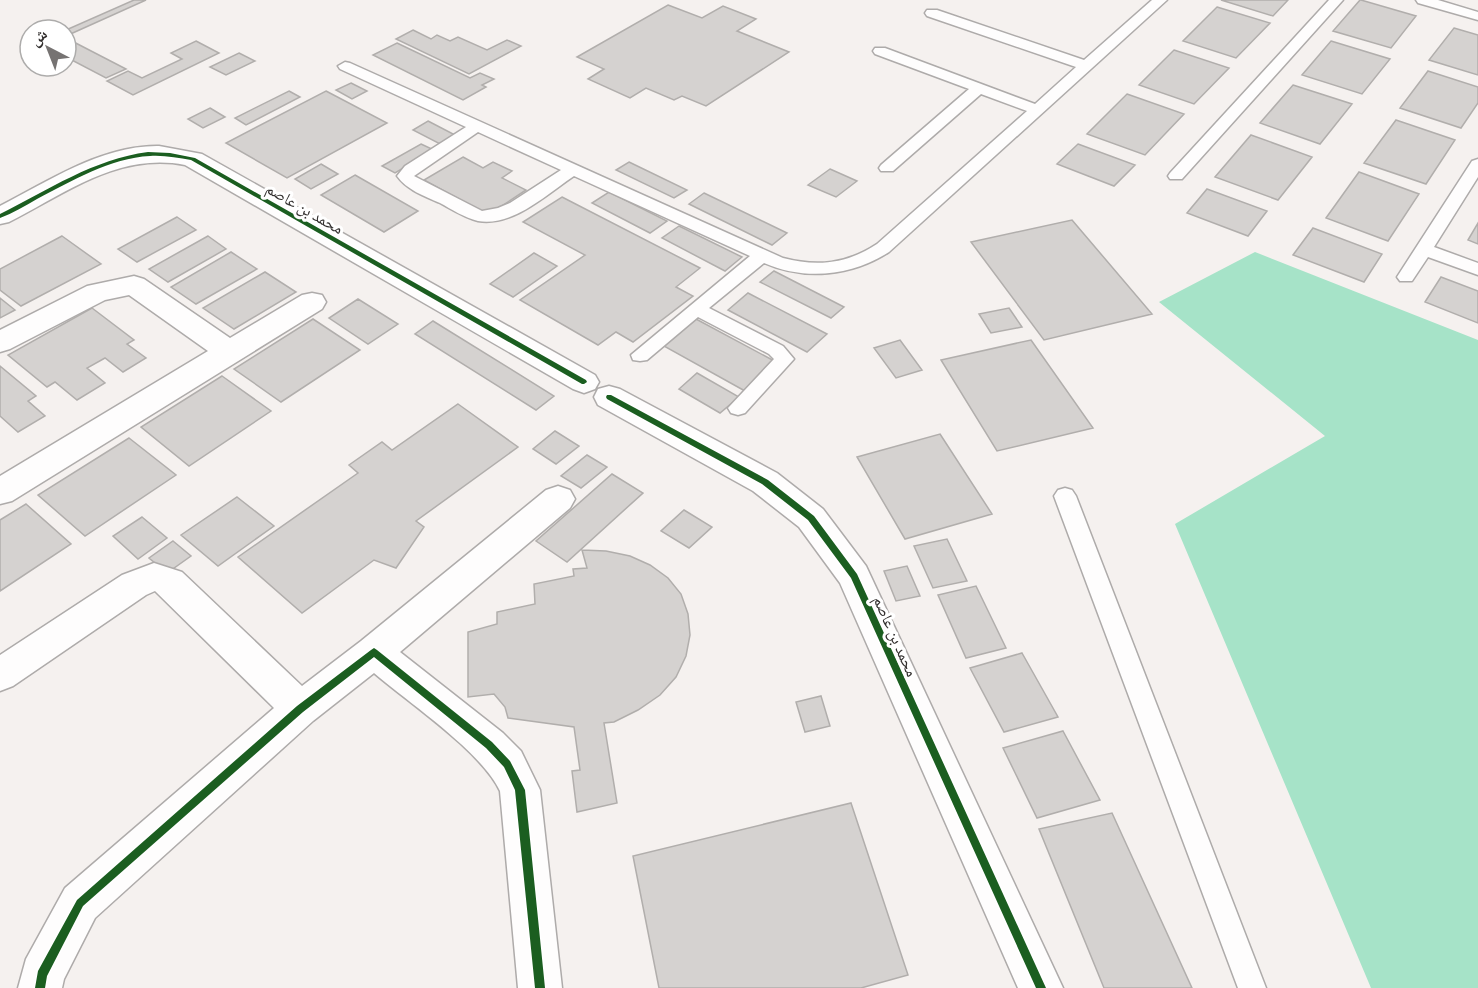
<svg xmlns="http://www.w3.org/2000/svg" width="1478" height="988" font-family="'Exo 2','Noto Naskh Arabic',sans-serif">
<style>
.forest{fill:#a6e3c8}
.building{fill:#d5d2d0;stroke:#b1aeac;stroke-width:1.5}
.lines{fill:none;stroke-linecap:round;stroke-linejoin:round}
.lane-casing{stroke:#aeabaa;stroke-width:3}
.street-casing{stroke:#aeabaa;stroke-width:3}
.lane{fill:#fefdfd;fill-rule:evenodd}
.street{fill:#fefdfd;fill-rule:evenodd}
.cycleway-casing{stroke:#fff;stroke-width:3}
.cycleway{fill:#1b5e20;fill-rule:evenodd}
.labels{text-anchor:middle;stroke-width:6;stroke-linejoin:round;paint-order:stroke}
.street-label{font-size:16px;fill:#322f2e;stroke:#fff}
</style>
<rect width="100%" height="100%" fill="#f5f1ef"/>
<path class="forest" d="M1255,252l223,88v648h-107l-196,-464 150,-88 -166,-134z"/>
<path class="building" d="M134,0h12l-80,36v-6z
M1221,0h67l-15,16z
M1360,0h1l55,16 -25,32 -58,-17z
M668,5l34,13 21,-12 33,13 -19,12 52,21 -83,54 -24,-10 -8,4 -28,-12 -16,10 -42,-19 16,-10 -27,-12z
M1217,7l53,16 -34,35 -53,-17z
M1454,28l24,7v40l-49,-15z
M413,30l18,9 6,-4 13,6 8,-4 29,13 20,-10 14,6 -52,28 -73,-35z
M66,38l60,31 -20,9 -40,-21z
M196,41l23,12 -86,42 -26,-14 21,-10 14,7 40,-19 -11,-6z
M1331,41l59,18 -28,35 -60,-19z
M397,43l73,35 10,-5 14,6 -12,6 4,2 -23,13 -90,-45z
M1174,50l55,18 -35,36 -55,-19z
M239,53l16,8 -29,14 -16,-8z
M1428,71l50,16v16l-17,25 -61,-20z
M351,83l16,8 -15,8 -16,-9z
M1293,85l59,19 -32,40 -60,-21z
M289,91l11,6 -54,28 -11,-7z
M326,91l61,32 -100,55 -61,-35z
M1127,94l57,20 -39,41 -58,-21z
M210,108l15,9 -22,11 -15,-9z
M1396,120l59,20 -29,44 -62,-21z
M428,121l29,15 -15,9 -29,-15z
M1251,135l61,22 -34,43 -63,-23z
M421,144l13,6 -39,23 -13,-7z
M1078,144l57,21 -21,21 -57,-22z
M463,157l20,11 10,-6 19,9 -10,7 24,12 -38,25 -64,-35z
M629,162l58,28 -13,8 -58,-28z
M321,164l17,10 -27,15 -16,-10z
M830,169l27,12 -21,16 -28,-12z
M1359,172l60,22 -31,47 -62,-23z
M355,175l63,36 -34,21 -63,-37z
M1207,189l60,22 -19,25 -61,-23z
M609,192l58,29 -17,12 -58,-30z
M704,193l83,40 -15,12 -83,-41z
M562,197l138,71 -24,19 17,9 -60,46 -17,-10 -18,13 -78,-45 65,-45 -62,-33z
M177,217l19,13 -59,32 -19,-13z
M1072,220l80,94 -108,26 -73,-98z
M1478,223v21l-10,-4z
M679,226l63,31 -17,14 -63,-33z
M1313,228l69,26 -18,28 -71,-27z
M62,236l39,28 -80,42 -21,-16v-21z
M208,236l18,13 -58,33 -19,-13z
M231,252l26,17 -61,35 -25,-17z
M534,253l23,13 -44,31 -23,-13z
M774,271l70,36 -13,11 -71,-36z
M265,272l31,20 -62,37 -31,-21z
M1441,277l37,14v32l-53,-21z
M748,293l79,41 -20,18 -79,-42z
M0,298l15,12 -15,8z
M358,299l40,25 -30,20 -39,-26z
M92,308l42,32 -7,4 19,14 -23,14 -18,-14 -18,10 18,15 -28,17 -22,-18 -8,5 -39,-32z
M1009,308l13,19 -31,6 -12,-19z
M313,319l47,31 -79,52 -47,-33z
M696,319l82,44 -33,28 -83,-46z
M433,321l121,75 -18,14 -121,-76z
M900,340l22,30 -26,8 -22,-30z
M1031,340l62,88 -96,23 -56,-91z
M0,366l36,30 -8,5 17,15 -27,16 -18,-16z
M697,373l42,24 -19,16 -41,-24z
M222,376l49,35 -82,55 -48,-39z
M458,404l60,43 -102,74 8,6 -28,41 -22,-8 -72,53 -64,-56 120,-84 -9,-8 33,-23 10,8z
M555,431l24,15 -23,18 -23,-15z
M940,434l52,80 -87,25 -48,-82z
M129,438l47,37 -91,61 -47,-41z
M587,455l20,12 -26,21 -20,-12z
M612,474l31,19 -76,69 -31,-21z
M237,497l37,29 -56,40 -37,-31z
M26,504l45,40 -71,47v-71z
M684,510l28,17 -23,21 -28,-17z
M142,517l25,21 -29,21 -25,-23z
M947,539l20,42 -34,7 -19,-42z
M173,541l18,15 -24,17 -18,-15z
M582,550l24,1 24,5 20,9 18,13 13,16 7,20 2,21 -4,21 -10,21 -16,18 -22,15 -24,12 -10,1 13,80 -40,9 -5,-41 8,-1 -6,-43 -66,-9 -3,-11 -11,-13 -26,3v-65l29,-8v-12l38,-8 -1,-20 40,-8 -1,-7 14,-1z
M907,566l13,30 -24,5 -12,-30z
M976,586l30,62 -40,10 -28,-63z
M1022,653l36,64 -54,15 -34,-64z
M821,696l9,30 -25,6 -9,-30z
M1063,731l37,69 -63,18 -34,-70z
M851,803l57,172 -47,13h-202l-26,-132z
M1112,813l80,175h-88l-65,-159z"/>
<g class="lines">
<g class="lane-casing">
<path id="lane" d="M1152,0h15l-278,252c-37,24 -84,29 -125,11l-55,45 74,38 11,13 -49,54 -7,2 -7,-2 -3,-5 46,-49 -5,-5 -71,-37 -51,43 -7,1 -7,-1 -2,-5 119,-99 -176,-80c-27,18 -61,51 -96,45 -13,-3 -27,-12 -38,-18 -16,-7 -33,-13 -43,-27l8,-10 61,-39 -126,-58 -2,-3 7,-4 5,1 433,195c34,9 64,6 94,-14l150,-133 -46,-17 -88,77h-12l-2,-3 2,-3 88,-76 -94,-35 -2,-3 2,-3h10l150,56 41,-37 -149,-51 -2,-3 2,-3h10l147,50zM478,132l83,38 -51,33 -12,5 -16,3 -68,-35z
M1329,0h14l-161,179h-12l-2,-3 2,-3z
M1416,0h22l40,12v8l-60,-17z
M1478,159v18l-44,70 44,16v12l-50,-18 -16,24h-12l-3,-4 75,-116z
M1065,488l7,2 4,6 190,492h-28l-184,-492 4,-6z"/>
</g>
<g class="street-casing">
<path id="street" d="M159,146l43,8 393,221 4,7 -4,7 -11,4 -11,-4 -388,-224c-66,-13 -119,28 -176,57l-9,2v-18c49,-25 102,-61 159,-60z
M134,276l10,3 86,59 72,-43 10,-2 10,2 4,7 -4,7 -310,192 -12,3v-28l208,-125 -79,-56 -24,5 -95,49 -10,3v-22l87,-44z
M609,386l11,3 157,84 46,36 43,57 197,422h-45l-178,-405 -41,-56 -46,-36 -155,-86 -4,-8 4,-8z
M558,486l12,4 5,9 -5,9 -170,144 103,81 18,18 19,39 22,198h-44l-18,-197c-19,-40 -91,-88 -126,-118l-61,48 -218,197 -31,61 -2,9h-44l8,-29 39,-71 209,-180 -119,-117 -9,4 -133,91 -13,5v-36l122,-80 32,-12 28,9 120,114 59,-45 185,-151z"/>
</g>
<use href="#lane" class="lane"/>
<use href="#street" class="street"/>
<g class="cycleway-casing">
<path id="cycleway" d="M148,152l22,1 25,5 391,222 1,2 -3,2h-2l-391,-224c-13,-2 -27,-5 -41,-4 -40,2 -78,25 -113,43 -12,7 -24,14 -37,19v-4c48,-24 94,-55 148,-62z
M607,395h4l157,85 46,36 43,58 189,414h-10l-185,-410 -43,-58 -46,-36 -155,-85 -1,-2z
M374,648l3,2 115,92 18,19 15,29 20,198h-10l-20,-198 -11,-23 -18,-19 -112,-91 -71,55 -220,194 -36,70 -2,12h-10l3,-17 39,-71 220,-194 74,-56z"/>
</g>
<use href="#cycleway" class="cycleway"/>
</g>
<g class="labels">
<g class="street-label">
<text transform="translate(305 208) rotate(30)" y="6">محمد بن عاصم</text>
<text transform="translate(896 636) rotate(66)" y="6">محمد بن عاصم</text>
</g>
</g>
<g transform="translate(48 48) rotate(318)"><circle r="28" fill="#ffffff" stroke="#adacab" stroke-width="1.5"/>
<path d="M0-4.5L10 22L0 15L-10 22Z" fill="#767372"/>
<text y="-9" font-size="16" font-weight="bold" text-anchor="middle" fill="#322f2e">ش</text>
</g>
</svg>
